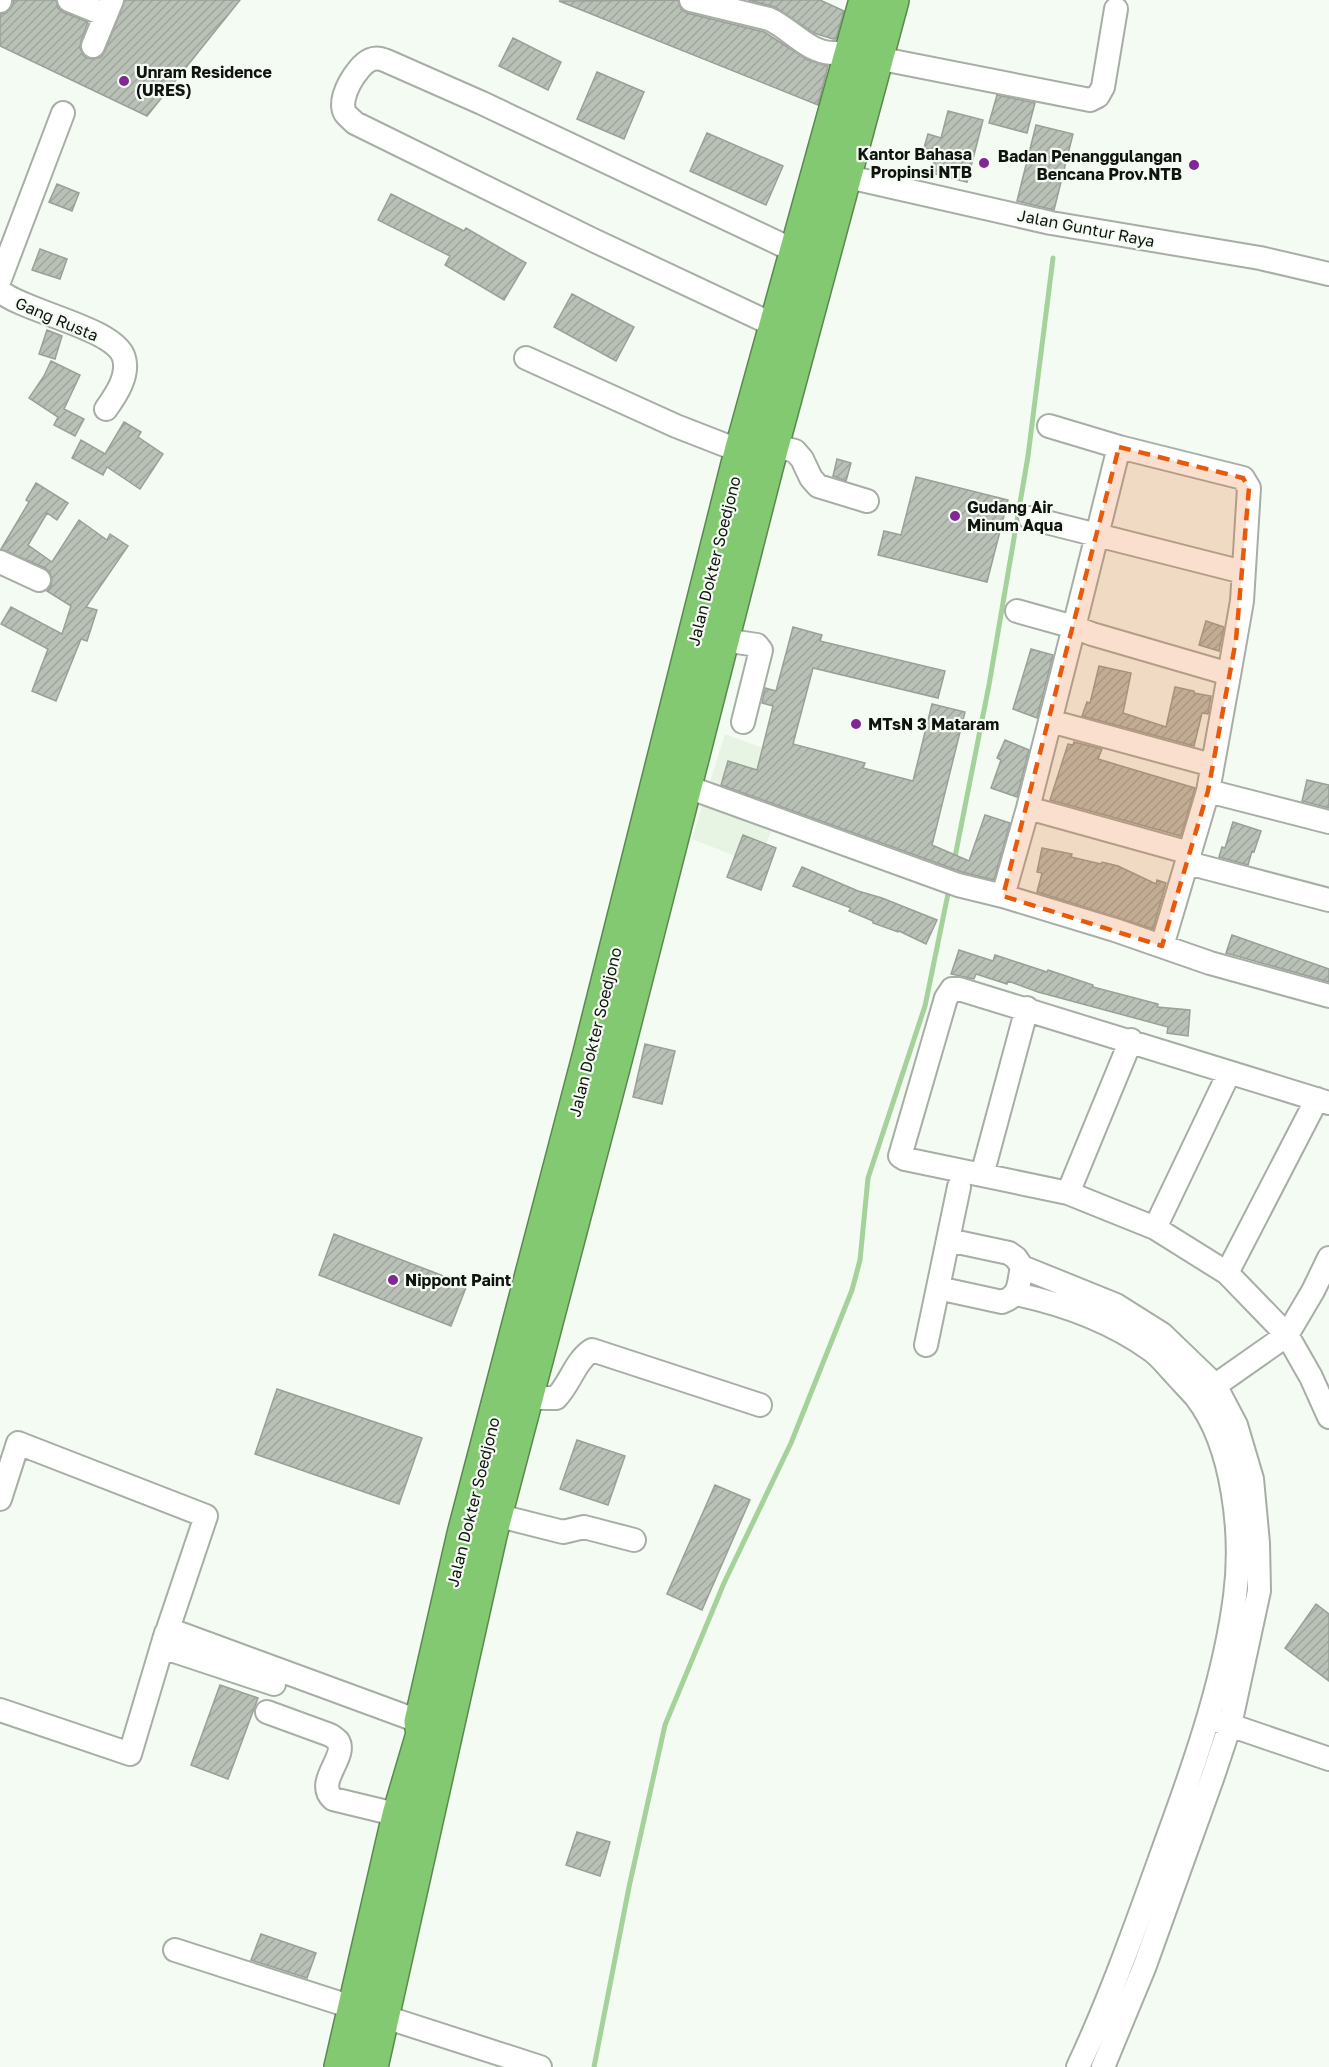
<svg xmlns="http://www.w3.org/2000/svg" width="1329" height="2067" font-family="'Golos Text',sans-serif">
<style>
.built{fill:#e7f4e4}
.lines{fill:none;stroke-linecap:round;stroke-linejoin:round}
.stream{stroke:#a5d29b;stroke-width:5}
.building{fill:url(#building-hatch);stroke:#99a097;stroke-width:1.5}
.minor-casing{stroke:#a7aea5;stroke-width:26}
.highway-casing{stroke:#5a894f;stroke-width:36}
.minor{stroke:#fff;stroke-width:22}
.highway{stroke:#82c971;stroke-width:33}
.marked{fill:#e8590c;fill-opacity:0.2;stroke:#e8590c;stroke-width:4.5;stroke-dasharray:12 8;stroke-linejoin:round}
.poi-dot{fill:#812895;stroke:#f3fbf2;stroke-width:2}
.labels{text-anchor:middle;stroke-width:4.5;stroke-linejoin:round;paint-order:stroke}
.poi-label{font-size:16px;font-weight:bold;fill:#111310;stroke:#f3fbf2;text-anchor:start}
.street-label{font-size:16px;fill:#111310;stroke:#f3fbf2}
</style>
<defs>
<pattern id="building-hatch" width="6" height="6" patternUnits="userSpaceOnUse" patternTransform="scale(1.5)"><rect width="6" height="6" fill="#b9c1b7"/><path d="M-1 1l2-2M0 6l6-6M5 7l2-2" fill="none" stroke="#9ea59c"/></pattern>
</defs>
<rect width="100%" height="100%" fill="#f3fbf2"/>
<path class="built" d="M725,734l73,27 -40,104 -66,-26z"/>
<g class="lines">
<path class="stream" d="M951,877l38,-192 39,-229 25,-198
M594,2067l35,-180 36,-162 59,-142 67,-140 61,-153 8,-30 8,-82 57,-172 24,-117"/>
</g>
<path class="building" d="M14,0h42l2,8 5,4 25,10 -7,19 -1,7 3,7 4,3 7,1 7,-2 4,-6 20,-51h115l-93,116 -147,-70v-32l6,-1 5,-5z
M678,0l3,9 6,4 77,19 44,28 20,6 -10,39 -259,-104z
M748,0h72l24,11 -8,28h-3l-19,-6 -39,-26z
M513,38l48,24 -13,28 -49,-24z
M597,72l47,20 -20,47 -47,-20z
M997,95l38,8 -8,30 -38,-10z
M948,111l35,9 -16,62 -36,-9 6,-22 -13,-3 4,-14 13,4z
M1036,125l37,9 -19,76 -37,-9z
M707,133l76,33 -17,39 -76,-34z
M57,184l22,9 -7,18 -23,-9z
M391,194l73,37 2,-3 60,35 -22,37 -59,-35 5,-9 -72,-36z
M40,249l27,10 -7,20 -28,-9z
M572,294l62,33 -18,34 -62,-34z
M47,330l15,6 -7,23 -16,-5z
M51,361l29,14 -16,34 20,10 -9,17 -21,-11 4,-8 -29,-19 15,-22z
M124,422l17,10 -3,5 25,17 -23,35 -33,-22 -4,8 -31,-17 9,-18 24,14z
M837,459l14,4 -5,18 -13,-5z
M916,477l92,23 -21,82 -109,-27 6,-24 17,4z
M36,483l32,20 -11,17 -10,-7 -19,32 24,17 27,-42 28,20 3,-6 18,12 -42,61 11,3 -10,31 -6,-2 -25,62 -24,-10 16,-42 -47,-25 10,-17 51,27 9,-28 -24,-15 4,-5 1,-7 -2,-6 -5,-5 -44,-19 28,-47 -3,-2z
M1206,621l18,6 -5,24 -20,-6z
M793,627l29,8 -2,6 125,30 -7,27 -125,-30 -20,76 72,19 -2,5 50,13 19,-77 33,8 -33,133 37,16 16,-46 25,8 -16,57 -32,-8 -241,-87 7,-24 29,9 16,-64 -11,-3 3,-15 11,3z
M1031,649l22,6 -16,63 -24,-9z
M1099,666l32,7 -8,40 43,14 9,-40 19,4v2l17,3 -3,18 -6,-1 -8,33 -112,-30 5,-14 3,1z
M1005,740l24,10 -12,47 -26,-9 10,-28 -4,-2z
M1074,742l28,7 -4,10 97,29 -14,48 -131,-36 18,-56 5,1z
M1307,780l22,5v23l-27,-7z
M1233,822l28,9 -7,21 -2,-1 -4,14 -29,-8 3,-10 3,1z
M743,835l33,13 -15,42 -34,-13z
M1042,848l30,6 -1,3 30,7 1,-2 16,4 38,18 1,-4 9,3 -13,46 -116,-37 5,-19 -5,-1z
M802,867l56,24 24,7 55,22 -11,24 -27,-13 -1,1 -25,-9v-2l-24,-10 2,-3 -58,-22z
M1232,935l97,34v13l-103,-29z
M959,950l34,11 2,-6 52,17 1,-2 45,15v2l65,17 -1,3 33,3 -2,26 -21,-3 1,-6 -130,-35 -30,-11 -1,3 -31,-10 -2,5 -23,-5z
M645,1044l30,7 -13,53 -29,-7z
M334,1234l133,51 -16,41 -132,-51z
M277,1389l145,49 -23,66 -144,-50z
M577,1440l48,16 -17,49 -48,-16z
M715,1485l35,15 -48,110 -35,-16z
M1316,1604l13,10v67l-44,-33z
M220,1685l38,13 -30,81 -37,-14z
M577,1832l33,10 -10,34 -34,-11z
M261,1934l55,19 -9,25 -56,-18z"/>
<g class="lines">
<g class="minor-casing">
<path id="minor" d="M69,0l37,15
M691,0l78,19c21,9 38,33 63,34 6,0 13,-1 19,-2
M0,1v-1
M93,46l19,-46
M877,58l213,42 8,-4 5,-9 13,-78
M844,176l207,47 209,35 69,16
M0,279l63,-166
M0,291c24,21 116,37 124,67 5,18 -8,37 -18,51
M776,326l-183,-86 -238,-117c-3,-3 -8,-7 -10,-10 -8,-15 12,-47 25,-53 7,-3 12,-1 19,2l93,41 315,149
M526,358l150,68 77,30
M1049,426l70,21
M772,445l23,6 7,8 9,19 7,8 49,15
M1030,518l213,54
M0,562l39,18
M1017,611l57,16 45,-180 124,31 6,10 -7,113 -13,74
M723,640l34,5 4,5 -18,72
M1050,721l162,44
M685,786l273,99 45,11 112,34 95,33 119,33
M1208,791l121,31
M1028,808l162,45
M1188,863l141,37
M1003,896l25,-88 46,-181 18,7 127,37 10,4 -21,116 -46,155
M1329,1103l-370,-114h-7l-6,9 -46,158 5,3 163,34 87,35 72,45 60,62 24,42 18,40
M982,1175l45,-167
M1068,1193l63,-153
M1155,1228l74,-155
M1022,1267l94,38 46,29 53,51 21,40 16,54 6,64 1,48 -29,134 -17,51 -69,192 -41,99
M1227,1273l90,-174
M938,1288l64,14c19,-7 16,-18 20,-35l-6,-9 -7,-5 -61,-13
M1016,1294c47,10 96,28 135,56 9,6 16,16 23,23 7,8 15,16 22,24 38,49 47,139 39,199 -10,79 -38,161 -65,235 -29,80 -56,159 -92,236
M926,1345l33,-158
M1203,1394l84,-59 26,-44 16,-33
M526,1398h30c14,-14 19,-37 36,-48l168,55
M0,1499l18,-56 188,73 -38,113 253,93
M496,1515l67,17 21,-5 50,13
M162,1647l112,37
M0,1710l130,44 36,-121
M267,1712l63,23c1,0 7,5 8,6 10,16 -24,41 -5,58l66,16
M1215,1720l114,39
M175,1950l180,58
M382,2016l158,51"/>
</g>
<g class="highway-casing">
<path id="highway" d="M341,2067l58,-252 24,-81 -2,-12 43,-188 126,-481 151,-601 125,-452
M371,2067l119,-532 125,-475 151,-592 126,-468"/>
</g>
<use href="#minor" class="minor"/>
<use href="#highway" class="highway"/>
</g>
<path class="marked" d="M1119,447l124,31 6,10 -13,152 -28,151 -46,155 -159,-50z"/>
<g class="poi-dot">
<circle cx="124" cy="81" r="6"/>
<circle cx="984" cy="163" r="6"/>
<circle cx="1194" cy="165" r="6"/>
<circle cx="955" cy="516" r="6"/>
<circle cx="856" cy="724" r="6"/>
<circle cx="393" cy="1280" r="6"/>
</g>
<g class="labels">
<g class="poi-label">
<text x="136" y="78">Unram Residence<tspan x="136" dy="18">(URES)</tspan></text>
<text x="972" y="160" text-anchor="end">Kantor Bahasa<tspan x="972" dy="18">Propinsi NTB</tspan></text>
<text x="1182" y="162" text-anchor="end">Badan Penanggulangan<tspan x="1182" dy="18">Bencana Prov.NTB</tspan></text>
<text x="967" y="513">Gudang Air<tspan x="967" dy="18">Minum Aqua</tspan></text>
<text x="868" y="730">MTsN 3 Mataram</text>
<text x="405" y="1286">Nippont Paint</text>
</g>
<g class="street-label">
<text transform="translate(1086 228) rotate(11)" y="6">Jalan Guntur Raya</text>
<text transform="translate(57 319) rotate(23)" y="6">Gang Rusta</text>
<text transform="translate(714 561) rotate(-76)" y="6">Jalan Dokter Soedjono</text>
<text transform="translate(595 1032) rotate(-76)" y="6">Jalan Dokter Soedjono</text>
<text transform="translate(473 1502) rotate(-76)" y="6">Jalan Dokter Soedjono</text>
</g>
</g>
</svg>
